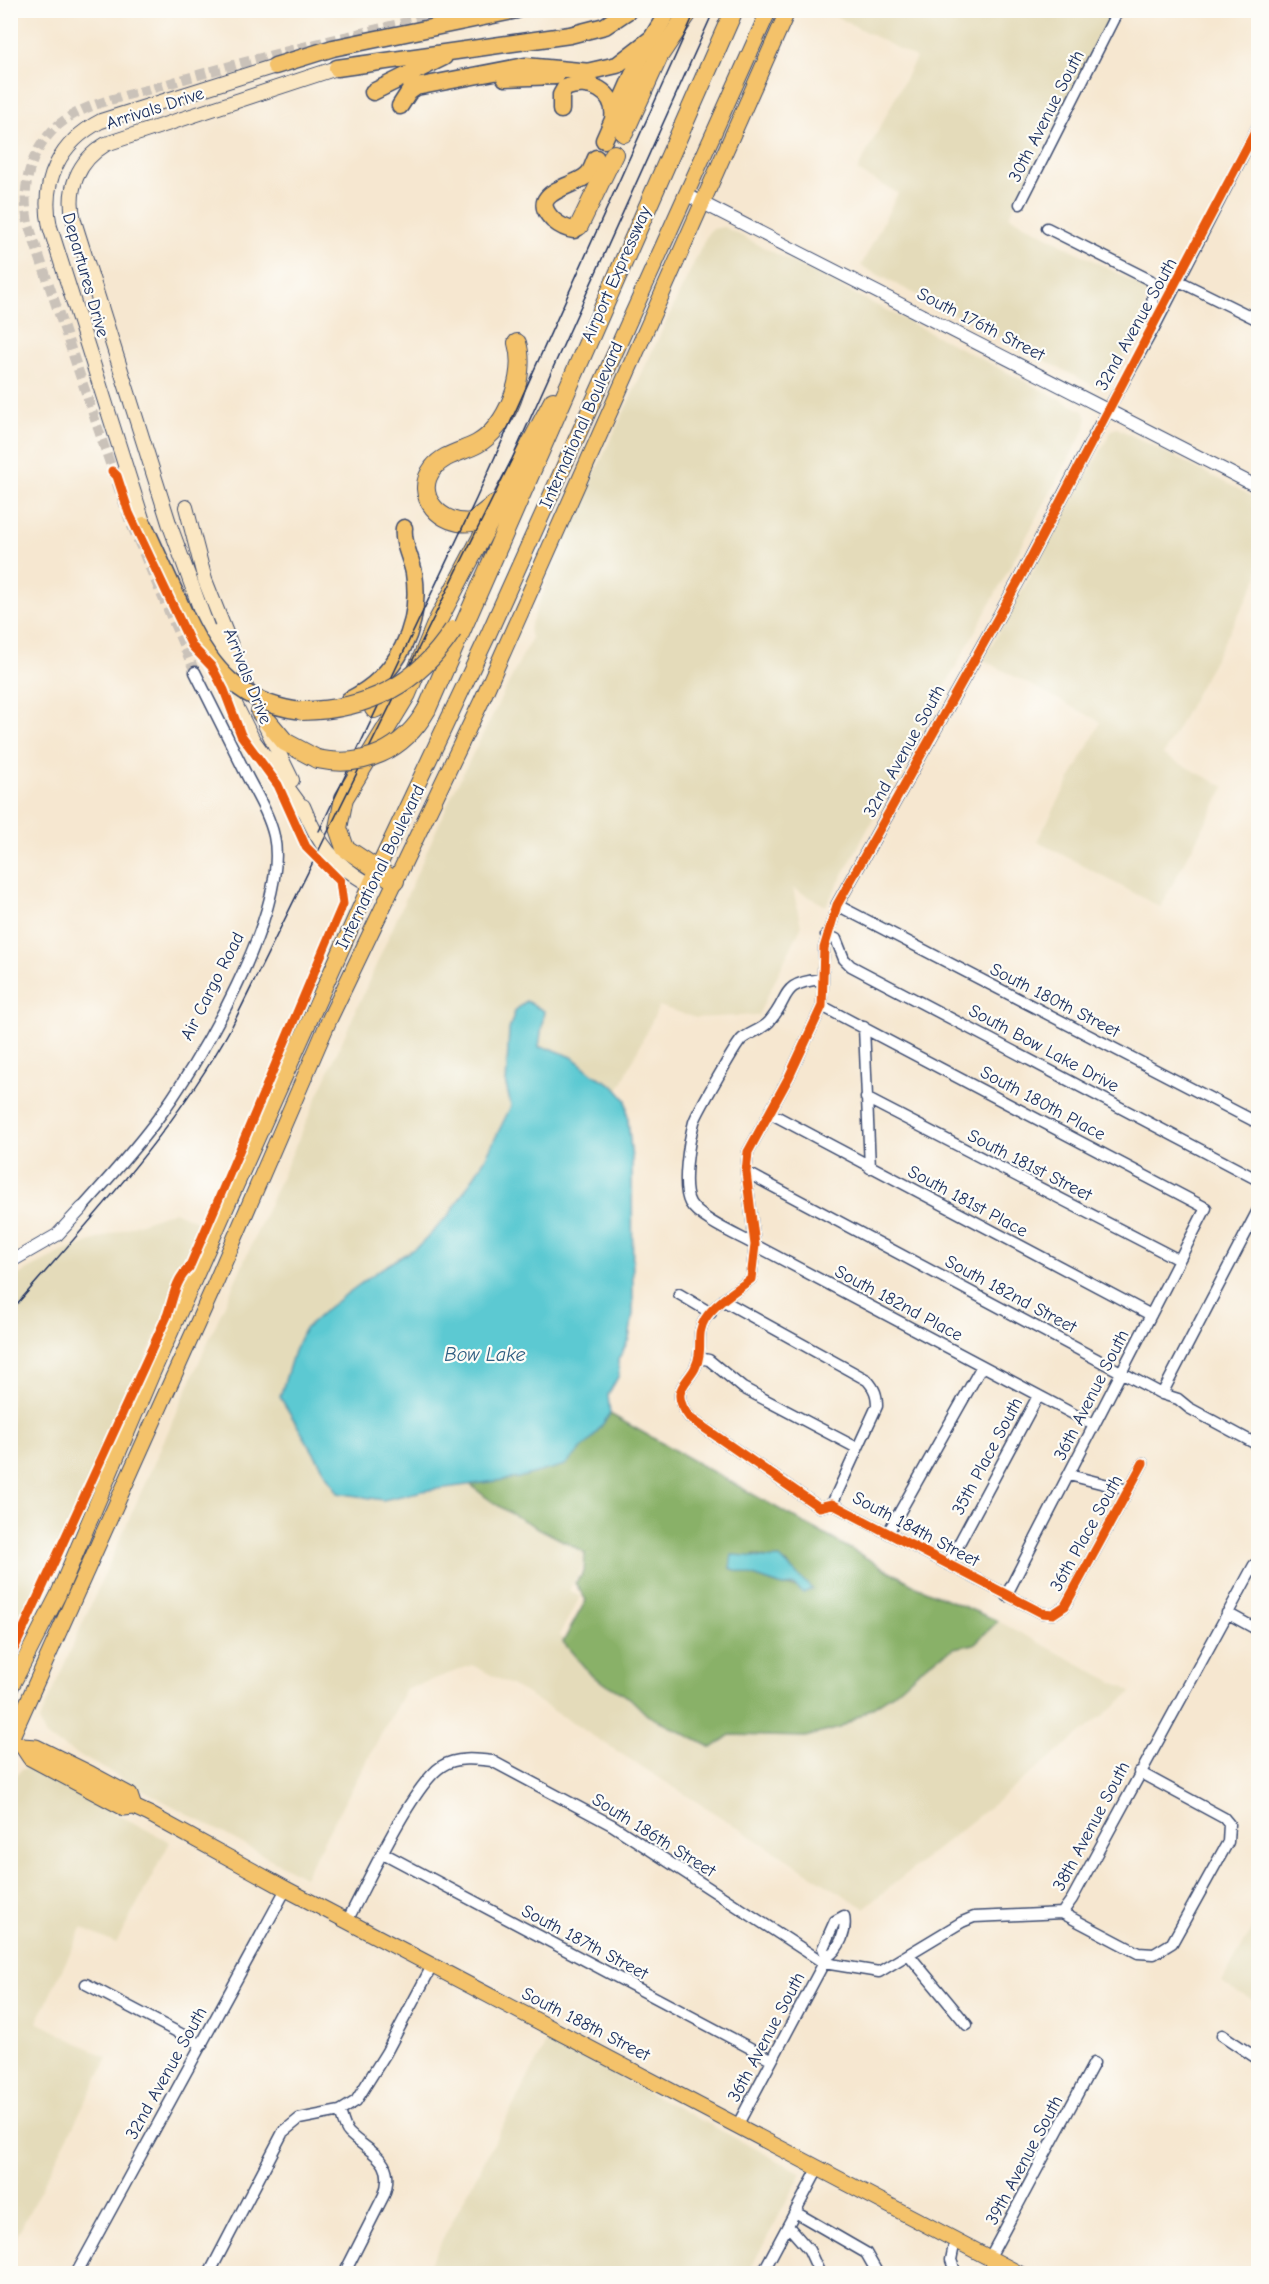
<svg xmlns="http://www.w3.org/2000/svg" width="1269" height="2284" font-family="'Comic Neue',sans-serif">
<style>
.built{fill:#e4dbba}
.forest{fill:#89b167;stroke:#527062;stroke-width:1.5;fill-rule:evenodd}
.water{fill:#5cc9d2;stroke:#3c7c98;stroke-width:1.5}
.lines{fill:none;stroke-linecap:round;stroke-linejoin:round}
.minor-tunnel{stroke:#cac2b9;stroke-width:10;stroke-dasharray:10 5;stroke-linecap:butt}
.minor-casing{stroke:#3c4b6f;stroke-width:13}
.tertiary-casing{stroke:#3c4b6f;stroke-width:14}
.secondary-casing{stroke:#3c4b6f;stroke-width:16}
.primary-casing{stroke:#3c4b6f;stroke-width:17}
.trunk-casing{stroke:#3c4b6f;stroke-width:19}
.motorway-casing{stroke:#3c4b6f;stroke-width:20}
.minor{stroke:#fff;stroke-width:10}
.tertiary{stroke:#fff;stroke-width:12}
.secondary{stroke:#fbe7c3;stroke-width:14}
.primary{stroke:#f4c26a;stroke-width:15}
.trunk{stroke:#f4c26a;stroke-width:16}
.motorway{stroke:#f4c26a;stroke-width:18}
.tram{stroke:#1b2f5e;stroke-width:1.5}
.trunk-bridge-casing{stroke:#3c4b6f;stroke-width:19;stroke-linecap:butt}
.motorway-bridge-casing{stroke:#3c4b6f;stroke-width:20;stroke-linecap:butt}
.trunk-bridge{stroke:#f4c26a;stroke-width:16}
.motorway-bridge{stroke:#f4c26a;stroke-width:18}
.cycleway-casing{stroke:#fdfcf7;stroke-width:13}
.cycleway{stroke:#e8590c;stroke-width:9}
.labels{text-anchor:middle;stroke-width:4.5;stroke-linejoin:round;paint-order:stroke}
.street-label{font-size:18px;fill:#1b2f5e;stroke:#fdfcf7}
.water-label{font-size:20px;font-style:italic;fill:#2e5d81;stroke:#fdfcf7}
</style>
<rect width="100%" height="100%" fill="#fdfcf7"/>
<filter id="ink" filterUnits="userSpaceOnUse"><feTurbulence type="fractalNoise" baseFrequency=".0167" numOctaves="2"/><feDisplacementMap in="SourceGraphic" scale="12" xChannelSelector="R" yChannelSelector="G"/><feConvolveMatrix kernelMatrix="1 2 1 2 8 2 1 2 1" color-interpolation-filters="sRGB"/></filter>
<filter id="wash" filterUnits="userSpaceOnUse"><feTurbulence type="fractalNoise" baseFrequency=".008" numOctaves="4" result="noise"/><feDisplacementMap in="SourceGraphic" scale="24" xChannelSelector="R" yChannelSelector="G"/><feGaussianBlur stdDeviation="1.35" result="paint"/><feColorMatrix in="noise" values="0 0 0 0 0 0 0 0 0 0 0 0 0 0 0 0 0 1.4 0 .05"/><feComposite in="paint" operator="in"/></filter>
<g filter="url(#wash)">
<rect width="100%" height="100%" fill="#f6e7d0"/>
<path class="built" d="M826,11h288l-105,205 138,73 -3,29 -34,63 -12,7 -237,-122 37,-73 -41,-22 59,-113z
M724,227l359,184 4,6 -2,12 -259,477 -33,-18 8,39 -43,88 -62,3 -37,-12 -41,85 -46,-34 -20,-8 -13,-2 5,-36 -19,-9 -10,9 -6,19 -3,55 5,20 -26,54 -35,55 -30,31 -91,62 -49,90 58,96 45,7 87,-16 122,66 -23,40 11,7 -21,38 33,41 38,22 17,17 83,20 75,2 88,-43 34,-30 27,-16 20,-4 24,-23 134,71 -268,216 -340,-216 -52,-27 -67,25 -101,187 -253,-137 -6,-5 -6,-14 412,-924 80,-158 -2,-10 32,-84 147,-312 4,-4z
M1117,428l141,71v79l-95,177 62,32 -65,120 -123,-66 64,-119 -118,-62 129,-230z
M174,1211l32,14 -195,429v-375l51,-27z
M22,1769h9l139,73 -54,102 -34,-16 -45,94 71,36 -97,189 -1,-465z
M1258,1919v84l-37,-20z
M548,2040l254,133 -54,100h-323z"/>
<path class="forest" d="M610,1414l308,173 80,34 -24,23 -20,4 -27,16 -34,30 -53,34 -35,9 -75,-2 -18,13 -65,-33 -17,-17 -38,-22 -29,-34 23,-42 -11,-17 9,-11 1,-19c-40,-24 -80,-37 -115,-69l48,-6 72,-37zM755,1555l32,8 9,13 16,13 -29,-3 -53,-18z"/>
<path class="water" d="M526,1001l18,10 -5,36 13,2 20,8 21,17 20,11 13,15 6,60 1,154 -4,25 -11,21 1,15 -11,20 2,19 -20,27 -25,24 -47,13 -95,13 -40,9 -45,-7 -58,-96 14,-46 10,-21 25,-23 50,-37 41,-25 30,-31 35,-55 26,-53 -5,-21 3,-55 6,-19z
M732,1555c17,0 32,5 48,3l32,31 -9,4 -9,-8 -11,1 -53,-18z"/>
</g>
<g filter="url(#ink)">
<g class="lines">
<path class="minor-tunnel" d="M195,672l-65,-150 -102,-299c-7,-36 1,-70 28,-96 26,-24 68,-30 101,-40 99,-30 200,-53 301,-77"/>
<g class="minor-casing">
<path id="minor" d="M1020,204l98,-194
M1047,228l103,52 3,4 -1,34 3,8
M1179,281l79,39
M1108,410l47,-84 103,-200
M826,935l10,4 8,20 7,7 407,214
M821,979c-43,5 -29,17 -52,43 -8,8 -18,10 -27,17 -6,5 -45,74 -48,83 -5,19 -13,65 -4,81 9,16 49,33 65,42l339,180
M822,1006l384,202 -200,388
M864,1027l6,141
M866,1098l313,162
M770,1113l381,202
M746,1172l416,222 16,5 11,9 69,37
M82,1208c24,-27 49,-54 71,-83 45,-59 137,-215 121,-289 -5,-22 -18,-42 -28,-62 -17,-34 -34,-68 -51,-102
M679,1294l32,19
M724,1301l143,79c8,9 10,15 10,26l-45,98
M699,1358l10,2 34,28 114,60
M1162,1394l96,-184
M1143,1463l-78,143 -12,8 -11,-1 -210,-109 -13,3 -129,-89c-26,-33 6,-35 9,-63 2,-13 -2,-23 6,-36 10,-16 32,-29 46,-40l4,-34 -9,-73 2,-20 41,-75 33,-71 2,-58 13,-43 421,218
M1069,1475l59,15
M889,1531l93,-165
M948,1564l90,-168
M1227,1613l31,17
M383,1853l388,206
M1062,1913l10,-14 182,-334
M1062,1913l76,40 16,1 18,-11 56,-101 1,-18 -5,-6 -85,-46
M844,1916c3,15 -4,33 -17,41l-4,-9 12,-27z
M347,1921c19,-35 65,-136 95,-155 14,-9 34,-7 50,-5l120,64 212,138 55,9 83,-50 12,-5 88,-4
M909,1955l58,70
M86,1984l116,61
M1222,2035l36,24
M340,2111c2,6 4,17 9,22 20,20 48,26 35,62l-40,79
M737,2126l90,-169
M795,2212l71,41 12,21
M788,2226l21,24 11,24
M955,2240l-4,20 5,14
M76,2274l210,-385
M209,2274l74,-142 16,-13 41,-8 16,-10 30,-48 46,-87
M762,2274l56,-105
M994,2274l-4,-17 104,-194"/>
</g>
<g class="tertiary-casing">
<path id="tertiary" d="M687,195l571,292
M837,905l182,-325 89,-170
M10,1262l47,-27 25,-27"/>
</g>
<g class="secondary-casing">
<path id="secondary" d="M186,507l19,73 27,68
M144,525l-94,-298c-10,-46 10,-85 51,-106l174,-55
M216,632l35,64
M265,725l27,55
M303,806c16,40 30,57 67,79
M306,813l-53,-73 -17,-34 -67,-183 -95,-302c-8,-32 4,-60 32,-77l231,-76"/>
</g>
<g class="primary-casing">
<path id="primary" d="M10,1689l48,-94 93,-219 219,-491 119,-252 280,-623
M10,1741l205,-457 115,-266 152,-318 306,-690
M16,1743l6,3 14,1 55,27 39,21 4,12
M22,1746l8,12 94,50 10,-1 15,7 137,75 734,385"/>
</g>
<g class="trunk-casing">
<path id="trunk" d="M275,66l58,-18 184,-38
M337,68l233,-33 35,-9 24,-16
M582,73l35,-8 35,-27
M505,78l51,-2
M373,92l71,-35
M400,106l9,-14 7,-5 109,-21 66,6
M561,110v-15l4,-7c23,-10 52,3 48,31
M604,140l37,-84 28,-46
M579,226l-5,4c-8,-1 -15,-5 -21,-10 -28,-28 22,-33 34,-45 5,-4 6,-11 9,-17
M144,525l42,92
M349,700c49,-24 73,-74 65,-127 -3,-16 -12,-30 -10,-45"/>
</g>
<g class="motorway-casing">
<path id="motorway" d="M624,133l35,-77 31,-46
M579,226l35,-72
M495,504l-23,18c-30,5 -60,-26 -39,-54 11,-14 29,-16 44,-24 30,-16 50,-69 40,-101
M374,709l19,-9 14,-11
M427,709l307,-699
M260,712l25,30 32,17
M395,881l-50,-33 -7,-20 6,-30 63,-104 29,-70 117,-223"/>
</g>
<use href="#minor" class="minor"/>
<use href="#tertiary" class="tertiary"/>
<use href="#secondary" class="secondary"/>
<use href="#primary" class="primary"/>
<use href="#trunk" class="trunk"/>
<use href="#motorway" class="motorway"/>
<path class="tram" d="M319,831l157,-332 220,-489
M10,1312c80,-92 163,-179 222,-286l280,-567 202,-449"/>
<g class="trunk-bridge-casing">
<path id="trunk-bridge" d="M186,617c25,52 55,87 116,94"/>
</g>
<g class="motorway-bridge-casing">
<path id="motorway-bridge" d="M302,711c64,-1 115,-25 151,-81
M317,759c47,10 87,-9 110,-50"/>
</g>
<use href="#trunk-bridge" class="trunk-bridge"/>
<use href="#motorway-bridge" class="motorway-bridge"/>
<g class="cycleway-casing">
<path id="cycleway" d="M1143,1463l-78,143 -12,8 -11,-1 -210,-109 -13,3 -129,-89c-26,-33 6,-35 9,-63 2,-13 -2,-23 6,-36 10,-16 32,-29 46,-40l4,-34 -9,-73 2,-20 41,-75 33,-71 2,-58 13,-43 182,-325 239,-454
M10,1658l157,-342c6,-16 8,-36 22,-48 53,-121 102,-243 154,-364l-3,-23 -34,-34 -28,-62 -37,-50 -17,-45 -12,-23 -20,-21 -63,-133 -12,-37 -5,-5"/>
</g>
<use href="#cycleway" class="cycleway"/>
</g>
</g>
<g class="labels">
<g class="street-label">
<text transform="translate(155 108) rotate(-18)" y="6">Arrivals Drive</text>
<text transform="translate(1046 116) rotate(-63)" y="6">30th Avenue South</text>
<text transform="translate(616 274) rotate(-66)" y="6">Airport Expressway</text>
<text transform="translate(86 275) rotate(74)" y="6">Departures Drive</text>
<text transform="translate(981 324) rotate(27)" y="6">South 176th Street</text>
<text transform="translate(1136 324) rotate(-61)" y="6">32nd Avenue South</text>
<text transform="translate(581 425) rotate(-66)" y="6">International Boulevard</text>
<text transform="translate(248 676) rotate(68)" y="6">Arrivals Drive</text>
<text transform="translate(904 751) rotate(-61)" y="6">32nd Avenue South</text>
<text transform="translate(380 867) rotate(-64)" y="6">International Boulevard</text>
<text transform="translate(212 986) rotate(-63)" y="6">Air Cargo Road</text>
<text transform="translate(1055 1000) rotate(27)" y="6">South 180th Street</text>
<text transform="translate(1044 1048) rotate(28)" y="6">South Bow Lake Drive</text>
<text transform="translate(1043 1103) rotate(28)" y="6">South 180th Place</text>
<text transform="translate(1030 1165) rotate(27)" y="6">South 181st Street</text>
<text transform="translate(968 1201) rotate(28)" y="6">South 181st Place</text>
<text transform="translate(1011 1294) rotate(28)" y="6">South 182nd Street</text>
<text transform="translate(899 1303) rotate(28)" y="6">South 182nd Place</text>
<text transform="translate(1091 1395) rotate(-63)" y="6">36th Avenue South</text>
<text transform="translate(987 1456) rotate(-62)" y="6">35th Place South</text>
<text transform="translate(916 1529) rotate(28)" y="6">South 184th Street</text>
<text transform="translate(1086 1533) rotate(-61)" y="6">36th Place South</text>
<text transform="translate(1091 1826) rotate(-62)" y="6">38th Avenue South</text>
<text transform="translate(654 1835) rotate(32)" y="6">South 186th Street</text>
<text transform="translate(585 1942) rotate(28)" y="6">South 187th Street</text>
<text transform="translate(586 2024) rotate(27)" y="6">South 188th Street</text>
<text transform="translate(766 2037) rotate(-62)" y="6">36th Avenue South</text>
<text transform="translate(166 2073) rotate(-61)" y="6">32nd Avenue South</text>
<text transform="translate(1024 2160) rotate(-62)" y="6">39th Avenue South</text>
</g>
<g class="water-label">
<text x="485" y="1361">Bow Lake</text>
</g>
</g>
<rect width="1269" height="2284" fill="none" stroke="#fdfcf7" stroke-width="36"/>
</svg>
